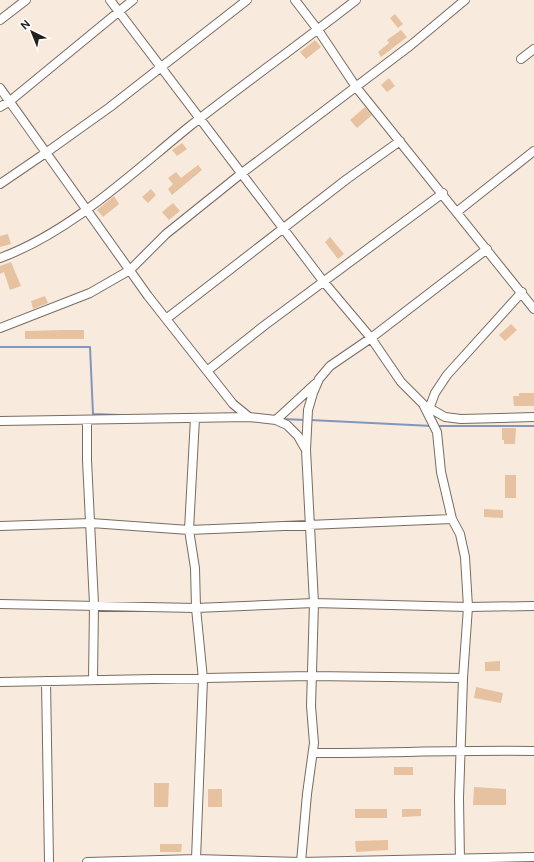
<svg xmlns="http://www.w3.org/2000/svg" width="534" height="862" font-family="'DM Sans',sans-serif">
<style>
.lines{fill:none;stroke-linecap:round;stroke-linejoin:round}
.stream{stroke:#8295bb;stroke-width:2}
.building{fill:#e6c2a0}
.minor-casing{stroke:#786c61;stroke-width:10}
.minor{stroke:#fff;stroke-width:8}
</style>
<rect width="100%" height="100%" fill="#f8ebde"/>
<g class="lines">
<path class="stream" d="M0,347h90l3,67 27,1
M282,419l24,1
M310,420l122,6
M436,426h98"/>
</g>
<path class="building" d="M395,14l8,10 -5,4 -8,-10z
M401,30l6,7 -26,20 -3,-5 11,-9 -2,-3z
M315,40l6,7 -15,12 -6,-7z
M389,78l6,8 -8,6 -6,-7z
M365,107l7,8 -15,13 -7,-8z
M182,143l5,6 -10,7 -5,-6z
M198,165l4,5 -30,25 -4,-6 5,-5 -5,-6 8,-6 5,6z
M151,189l5,6 -8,8 -6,-6z
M114,196l5,8 -16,13 -6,-7z
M173,203l7,8 -11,9 -7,-8z
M8,234l3,10 -11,3v-11z
M330,237l14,17 -6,5 -13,-17z
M11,262l10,24 -11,4 -6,-18 -4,2v-8z
M45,296l3,7 -15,6 -2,-8z
M511,324l6,6 -12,11 -6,-6z
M62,330h22v9h-59v-8z
M519,393h15v13h-20l-1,-10h6z
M502,428h14l-1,16h-11v-4h-2z
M505,475h11v23h-11z
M484,509l19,1v8l-19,-1z
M500,661v10h-15v-9z
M476,687l27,6 -2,10 -27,-5z
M394,767h19v8h-19z
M154,783h15l-1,24h-14z
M474,787l32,2v16h-33z
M208,789h14v18h-14z
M355,809h32v9h-32z
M402,809h19v7l-19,1z
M388,840v10l-32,2 -1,-11z
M160,844h22l-1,8h-21z"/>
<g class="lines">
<g class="minor-casing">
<path id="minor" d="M110,0l213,281 48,57 30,44 23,23 21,12 16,2 73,-2
M295,0l23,30 38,57 178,222
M0,20l26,-20
M521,59l13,-10
M0,88l148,208 85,108 16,13 27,3 11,5 11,11 8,14
M0,107l10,-6 123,-101
M0,184l47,-32 63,-45 137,-107
M458,211l76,-60
M0,258c71,-26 132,-85 190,-132 55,-43 111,-83 166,-126
M166,319l181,-140 53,-38
M0,328l90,-35 40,-23 36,-36 76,-61 169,-128 54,-45
M207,371l58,-46 178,-132
M424,406l13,26 4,40 11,47 8,15 5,23 3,50 -5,71 -4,120 1,64
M429,409l6,-16 12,-18 75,-83
M195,418l-6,112 6,38 1,40 7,71 -7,180
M87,420v40l7,144 -1,76
M276,420l39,-36
M0,421l249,-4
M0,526l91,-3 98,7 263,-11
M0,604l196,4 118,-5 154,4 66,-1
M46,681l3,181
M0,682l312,-6 151,2
M313,753c74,0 147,-3 221,-2
M87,862l109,-3 105,3 233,-5
M301,862l6,-68 7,-51 -3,-37 3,-103 -8,-153 2,-40 5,-17 6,-14 11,-13 41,-28 116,-89"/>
</g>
<use href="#minor" class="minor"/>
</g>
<g transform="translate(32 32) rotate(317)" stroke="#ffffff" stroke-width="3" paint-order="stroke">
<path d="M0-3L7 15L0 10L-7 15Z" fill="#231f1a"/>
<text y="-6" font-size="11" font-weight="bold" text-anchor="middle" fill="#231f1a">N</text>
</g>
</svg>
